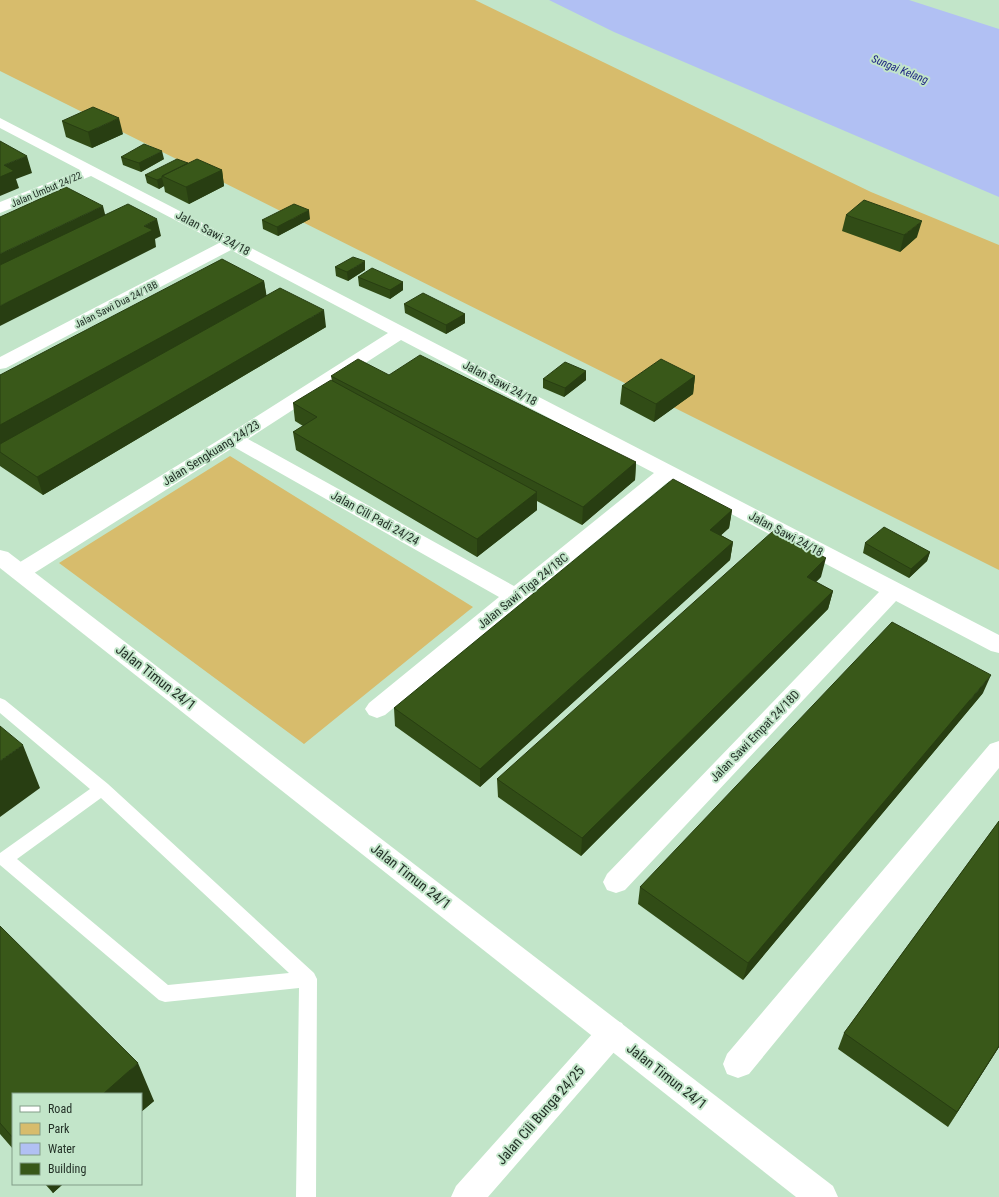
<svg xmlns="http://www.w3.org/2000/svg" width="999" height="1197" font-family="'Roboto Condensed',sans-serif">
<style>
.green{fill:#d7bc6c}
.water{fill:#b1c0f3}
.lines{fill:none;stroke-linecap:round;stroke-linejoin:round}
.service{fill:#fff;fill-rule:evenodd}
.minor{fill:#fff;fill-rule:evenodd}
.tertiary{fill:#fff;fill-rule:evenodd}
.wall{fill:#314c16}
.shaded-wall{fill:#283e12}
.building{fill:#395819;stroke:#283e12}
.labels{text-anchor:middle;stroke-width:4;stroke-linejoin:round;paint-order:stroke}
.far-street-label{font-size:10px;fill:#233127;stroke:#c2e5c9}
.far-water-label{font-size:11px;font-style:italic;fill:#1f2582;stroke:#c2e5c9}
.street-label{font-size:12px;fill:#233127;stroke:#c2e5c9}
.near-street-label{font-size:14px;fill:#233127;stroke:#c2e5c9}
</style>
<rect width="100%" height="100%" fill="#c2e5c9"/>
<path class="green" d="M0,0h475l396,192 128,53v325l-999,-499z
M230,456l243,151 -169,137 -245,-181z"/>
<path class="water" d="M549,0h360l90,29v168l-385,-165z"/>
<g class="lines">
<path class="service" d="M0,698l5,2 103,84 206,189 3,6 -1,218h-20l3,-209 -134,14 -6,-2 -159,-135v-12l90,-64 -90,-76zM101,798l188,175 -121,12 -151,-126z"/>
<path class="minor" d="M0,118l999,517v18l-8,-2 -95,-50 -271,289 -9,3 -9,-3 -4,-8 4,-8 272,-282 -210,-111 -284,234 -8,3 -8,-3 -4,-6 4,-6 130,-106 -265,-150 -206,130 -8,2 -8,-2 -3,-5 3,-5 215,-132 161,-102 -157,-83 -225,118 -6,1v-12l219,-114 -128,-67 -91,37v-11l80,-32 -80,-42zM401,340l253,133 -140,113 -266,-147z
M999,741v27l-250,306 -11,4 -11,-4 -4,-10 4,-10 263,-310z
M612,1019l10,4 5,10 -5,10 -134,154h-37l5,-11 146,-163z"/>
<path class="tertiary" d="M0,550l8,2 825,634 5,11h-42l-796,-629z"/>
</g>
<path class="wall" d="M62,121l61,13 -31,14 -26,-11z
M121,157l43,2 -23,13 -18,-7z
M188,163l34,7 2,16 -35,18 -24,-12 -1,-6 -5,3 -12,-6 -2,-8z
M846,215l71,22 -17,15 -58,-21z
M310,219l-32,17 -15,-7 -1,-9z
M335,267l30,3 -17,11 -12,-5z
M358,277l45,5v8l-13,9 -31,-13z
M264,281l2,14 60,32 -283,168 -43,-29v-91z
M404,304l61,10v9l-19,11 -41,-21z
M586,371v9l-22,17 -21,-9v-9z
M389,375l247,87 -1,18 -53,45 -45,-24v9l-60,47 -181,-107 -3,-18 10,-6 -8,-5 -2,-18 39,-22 -1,-5z
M695,376l-2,18 -39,28 -34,-18 2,-18z
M732,510l-3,18 -8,7 12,7 -3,18 -250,227 -85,-61 -1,-18z
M865,543l65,9 -3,9 -18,17 -46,-25z
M821,577l-5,5 17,9 -5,18 -247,247 -83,-59 -1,-18z
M983,693l-240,287 -105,-76 2,-17z
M999,821v226l-51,80 -110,-78 6,-16z
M0,926l154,175 -13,11v-18h-128v55l-13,-15z
M45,1184h18l-10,9z"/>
<path class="shaded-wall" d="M119,118l4,16 -31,14 -4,-16z
M162,151l2,8 -23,13 -2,-9z
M27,156l5,17 -16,6 3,9 -19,8v-19l4,-12z
M222,170l2,16 -35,18 -3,-17z
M162,178l2,8 -5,3 -2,-9z
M103,206l4,16 -107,51v-19z
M309,210l1,9 -32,17 -1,-9z
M157,219l4,17 -6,3 1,8 -156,79v-20l144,-80z
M922,221l-5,16 -17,15 4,-17z
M365,261v9l-17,11 -1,-9z
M264,281l3,17 -267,148v-21z
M403,282v8l-13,9v-9z
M324,310l2,17 -283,168 -6,-18z
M465,314v9l-19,11v-9z
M586,371v9l-22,17 1,-9z
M695,376l-2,18 -39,28 2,-18z
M636,462l-1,18 -53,45 1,-18z
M537,492v18l-60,47v-18z
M732,510l-3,18 -22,20 3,-18z
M733,542l-3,18 -250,227v-18z
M930,552l-3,9 -18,17 2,-9z
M826,558l-5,19 -19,18 5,-18z
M833,591l-5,18 -247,247 1,-18z
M991,675l-8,18 -240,287 5,-17z
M23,745l17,43 -40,29v-56z
M999,1046v1l-51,80 9,-15z
M138,1063l16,38 -13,11v-18h-38z
M47,1184h16l-10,9z"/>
<path class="building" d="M93,107l26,11 -31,14 -26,-11z
M0,141l27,15 -23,9 10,6 -14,6z
M144,144l18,7 -23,12 -18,-6z
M177,159l11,4 -26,13v2l-5,2 -12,-5z
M197,159l25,11 -36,17 -24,-11z
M66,187l37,19 -103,48v-37z
M864,200l58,21 -18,14 -58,-20z
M128,204l29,15 -13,7 9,4 -153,76v-41z
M294,204l15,6 -32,17 -15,-7z
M353,257l12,4 -18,11 -12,-5z
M222,259l42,22 -264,144v-50z
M372,268l31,14 -13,8 -32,-13z
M280,288l44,22 -287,167 -37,-25v-8z
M423,293l42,21 -19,11 -42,-21z
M420,355l216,107 -53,45 -252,-131 27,-17 31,16z
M661,359l34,17 -39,28 -34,-18z
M565,362l21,9 -21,17 -22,-9z
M331,380l206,112 -60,47 -184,-107 24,-15 -24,-14z
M673,479l59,31 -22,20 23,12 -253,227 -86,-61z
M884,527l46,25 -19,17 -46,-26z
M773,531l53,27 -19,19 26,14 -251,247 -85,-59z
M892,622l99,53 -243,288 -108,-76z
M0,726l23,19 -23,16z
M999,821v225l-42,66 -113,-79z
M0,926l138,137 -35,31h-90v44l-13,-15z"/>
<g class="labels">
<g class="far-street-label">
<text transform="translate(46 189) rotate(-23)" y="4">Jalan Umbut 24/22</text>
<text transform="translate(116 304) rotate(-27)" y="4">Jalan Sawi Dua 24/18B</text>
</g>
<g class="far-water-label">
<text transform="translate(900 69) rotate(22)" y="4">Sungai Kelang</text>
</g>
<g class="street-label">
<text transform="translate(213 233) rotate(28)" y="4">Jalan Sawi 24/18</text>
<text transform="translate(500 383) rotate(28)" y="4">Jalan Sawi 24/18</text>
<text transform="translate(211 453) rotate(-32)" y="4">Jalan Sengkuang 24/23</text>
<text transform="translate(375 518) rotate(29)" y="4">Jalan Cili Padi 24/24</text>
<text transform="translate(786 534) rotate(28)" y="4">Jalan Sawi 24/18</text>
<text transform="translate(523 591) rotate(-39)" y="4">Jalan Sawi Tiga 24/18C</text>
<text transform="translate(755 736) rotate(-46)" y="4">Jalan Sawi Empat 24/18D</text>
</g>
<g class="near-street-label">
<text transform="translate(156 677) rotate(38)" y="5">Jalan Timun 24/1</text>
<text transform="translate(411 876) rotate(38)" y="5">Jalan Timun 24/1</text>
<text transform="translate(667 1076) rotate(38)" y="5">Jalan Timun 24/1</text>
<text transform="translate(540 1115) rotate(-49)" y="5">Jalan Cili Bunga 24/25</text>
</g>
</g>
<rect x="12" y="1093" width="130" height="92" fill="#c2e5c9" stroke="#829d88"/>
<rect x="20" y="1106" width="20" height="6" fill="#ffffff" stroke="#829d88"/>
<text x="48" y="1113" font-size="12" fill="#233127">Road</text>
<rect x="20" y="1123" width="20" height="12" fill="#d7bc6c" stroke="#829d88"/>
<text x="48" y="1133" font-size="12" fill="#233127">Park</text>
<rect x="20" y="1143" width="20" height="12" fill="#b1c0f3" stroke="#829d88"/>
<text x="48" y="1153" font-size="12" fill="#233127">Water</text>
<rect x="20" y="1163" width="20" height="12" fill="#395819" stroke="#829d88"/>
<text x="48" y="1173" font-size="12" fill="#233127">Building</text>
</svg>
